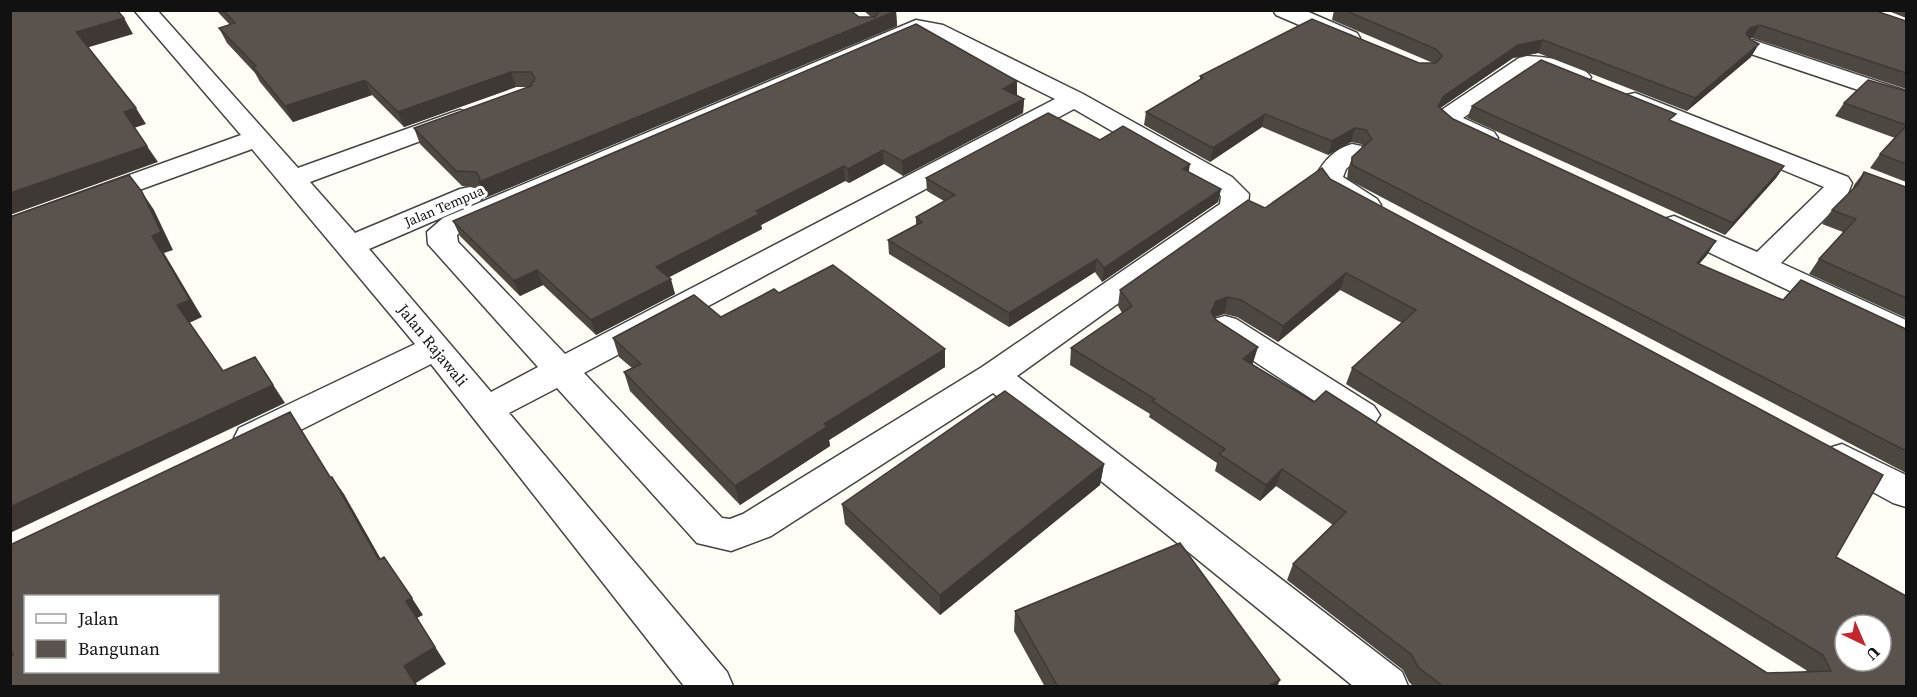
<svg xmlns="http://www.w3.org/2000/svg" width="1917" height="697" font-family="'Source Serif 4',serif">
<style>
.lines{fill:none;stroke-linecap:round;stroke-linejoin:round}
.minor-casing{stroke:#444;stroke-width:3}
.minor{fill:#fff;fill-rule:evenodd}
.wall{fill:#4d4742;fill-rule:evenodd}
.shaded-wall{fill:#3f3936}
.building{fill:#5a524d;stroke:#3f3936;stroke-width:1.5;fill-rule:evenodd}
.labels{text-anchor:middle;stroke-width:6;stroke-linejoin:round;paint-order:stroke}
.far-street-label{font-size:14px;fill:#111;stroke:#fff}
.street-label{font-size:16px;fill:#111;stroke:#fff}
</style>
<rect width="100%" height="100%" fill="#fffdf5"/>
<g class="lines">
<g class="minor-casing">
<path id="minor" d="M134,10h23l141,158 153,-55 9,-3 9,3 4,5 -4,5 -159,59 45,51 105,-44 10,-2 10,2 4,6 -4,6 -111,48 122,143 47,-25 -110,-123 -1,-12 16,-14 473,-198 27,5 140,69 149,83 17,17 -1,13 -4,6 -227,163 385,296 6,14h-55l-360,-293 -222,143 -40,15 -34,-8 -140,-155 -48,25 218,259 6,14h-49l-253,-322 -166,84 -13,4 -13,-4 -5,-10 5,-10 176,-84 -163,-195 -242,88v-19l231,-83zM918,34l11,2 126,63 -490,255 -107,-112 -1,-7 6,-5zM1074,109l138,80 9,7 -1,8 -238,163 -239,147 -13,5 -8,-1 -138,-145z
M1273,10h31l53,23 3,5 -3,5h-16l-65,-28z
M1753,40l153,51v15l-161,-54 -4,-5 4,-5z
M1527,56c19,1 52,4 64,21l-3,5c-20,5 -37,-11 -56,-12l-69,48 31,14 4,6 -4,6c-19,4 -50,-10 -58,-28l4,-5 79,-53z
M1635,93l213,84 4,6 -5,13 -66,67 125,57v24l-11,-3 -231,-110 -4,-6 4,-6 10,-3 83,36 67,-65 -198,-82 -3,-5 3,-5z
M1352,144l9,2 4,6 -19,17 -3,8 34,22 4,6 -4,6c-24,6 -49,-15 -62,-34 9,-16 19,-28 37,-33z
M1225,316l11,3 138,87 6,9 -6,9 -12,4 -12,-4 -136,-89 -5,-8 5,-8z
M1842,444l64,31v32l-13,-4 -64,-35 -5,-10 5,-10z"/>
</g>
<use href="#minor" class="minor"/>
</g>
<path class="wall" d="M216,10h634l9,7h12l-8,-7h32l1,1 1,15 -412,172 -4,-10 -19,-2 -42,-42 -6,-16 115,-41h-13l-112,40 -32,-32 -79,27 -33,-40 -5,-9 -28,-30 -8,-15 11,-3z
M1334,10h539l33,11v68l-154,-51 -3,1 2,18 -64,54 -149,-58 -25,5 -73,50 13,11 254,136 -8,9 84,36 123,29v144l-559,-294 1,-9 4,-13 11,-11 -2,-2 -10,-2 -23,13 -66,-28 -52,35 -66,-37 2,-13 54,-33v-3l219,-13h14l-101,-43z
M1886,10h20v8z
M1906,91v91l-36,-14 10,-14 15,-16 -60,-22 9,-13z
M1016,95l8,4 -1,14 -120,63 -19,-12 -35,19 -4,-2 -84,44 1,4 -93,48 6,17 -79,41 -53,-50 -23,11 -60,-60 -7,-15 564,-126z
M1472,106l200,15 112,45 -8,12 -51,57 -258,-117z
M1100,140l89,32 32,17 -3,13 -116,80 -7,-10 -86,55 -120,-73 -1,-14 28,-15v-8l28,-16 -17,-10 -1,-13z
M1864,172l42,15v131l-97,-44 10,-15 24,-27 -21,-8 10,-14 20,-19 2,-6z
M1330,179l506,378 70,130h-492l-5,-5 -6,-12 -116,-90 6,-16 40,-39 -57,-39 -16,15 -45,-30 2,-8 -68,-46 1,-3 -80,-49 1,-17 51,-35 -4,-7 2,-16 145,-82zM1340,290l62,33 -50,45 -6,16 460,286 1,2 -40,1 -515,-309 1,-1 -39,-46 10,-3 13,3 41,25z
M779,293l166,74 -116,73 1,6 -90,59 -110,-114 -6,-19 8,-4 -13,-11 -6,-19 108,-21z
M1104,464l-4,21 -160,130 -95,-91 -3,-20z
M1015,611l262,76h-232l-31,-56z"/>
<path class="shaded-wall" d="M896,11l1,15 -412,172 -6,-16z
M124,18l9,16 -47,14 -10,-16z
M1760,25l-8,13 -9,3 7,-13z
M1543,40l-5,13 -25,5 -74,51 -1,-3 6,-10 74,-51z
M1759,44l-8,13 -64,54 8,-13z
M511,72l5,15 -112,40 -6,-15z
M365,80l7,15 -79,27 -8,-16z
M1017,81v14l-14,8v-14z
M1024,99l-1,14 -120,63 -1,-15z
M136,108l10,16 -12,4 -10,-16z
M1265,114l-3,13 -52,35 3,-14z
M1355,128l-4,14 -23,13 4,-14z
M147,146l11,16 -148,53v-22z
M883,150l1,14 -35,19 -1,-14z
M1190,164l-2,13 -5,-8z
M844,166l1,15 -84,44 1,4 -102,53 -4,-15 100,-56z
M1784,166l-8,12 -51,57 8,-12z
M1221,189l-3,13 -116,80 2,-14z
M142,192l12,18 19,40 -9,3 38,64 -13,6 -12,-18 -25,-69z
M1716,241l-9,14 -19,22 9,-14z
M1097,259l-2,13 -86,55v-14z
M537,270l6,15 -23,11 -6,-15z
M1346,273l-6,17 -62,52 5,-16z
M671,279l4,15 -79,41 -5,-15z
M1228,297l-4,17 -12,4 -1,-6 5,-11z
M1258,347l-5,16 -14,13 4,-17z
M945,349v18l-116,73 1,6 -90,59 -5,-19 89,-62z
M255,357l30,46 -275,130v-26z
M1104,464l-4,21 -160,130v-20z
M1282,469l-6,17 -16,15 6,-16z
M332,477l12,17 47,83 -12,-17z
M412,598l11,17 -6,3 29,46 -30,19 2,4h-1l-13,-21 2,-65z
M1280,680l-3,7h-11z"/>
<path class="building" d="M10,10h107l7,8 -48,14 60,76 -12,4 23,34 -137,47z
M223,10h627l9,7h16l5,-7 16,1 -417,171 1,-4 -4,-6 -20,-1 -42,-43 117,-42 4,-8 -4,-6h-20l-113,40 -33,-32 -80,26 -32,-39 3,-1 -37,-38 16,-5z
M1344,10h529l33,11v52l-146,-48 -10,3 -4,6 5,6 8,4 -64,54 -152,-58 -25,5 -74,51 -6,10 15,13 263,122 -19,22 86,37 18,-20 105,49v122l-554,-286v-8l20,-18 -6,-9 -11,-2 -23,13 -67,-27 -52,34 -67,-36 57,-34 -3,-2 112,-57 107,44h17l6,-7 -6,-7z
M916,24l101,57 -14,8 21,10 -122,62 -19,-11 -35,19 -4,-3 -88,45 3,3 -103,53 15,12 -80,41 -54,-50 -23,11 -61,-60z
M1541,60l135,54 -7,6 115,46 -51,57 -261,-117z
M1868,80l38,11v34l-62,-22z
M1048,113l52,27 23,-14 67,38 -7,5 38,20 -117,79 -7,-9 -88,54 -121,-73 34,-18 -6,-5 39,-22 -29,-17z
M1906,126v38l-26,-10z
M1322,168l8,11 553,296 -47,82 70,39v91h-462l-26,-20 -6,-12 -119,-91 53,-52 -64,-43 -16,16 -47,-31 6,-5 -73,-48 3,-2 -84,-51 61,-42 -12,-16 128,-90 17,8zM1346,273l70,37 -64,58 471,287 8,16 -64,2 -441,-282 -12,11 -71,-43 15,-12 -42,-27 -5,-8 5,-11 12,-4 13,3 42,26zM1845,625h36v36h-36z
M1864,172l42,15v111l-87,-39 37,-40 -24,-9 27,-27z
M129,175l13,17 19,40 -9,4 38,64 -13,5 46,66 32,-14 18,28 -263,122v-290z
M833,265l112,84 -121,75 3,3 -92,59 -111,-114 17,-8 -28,-26 81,-43 27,22 53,-28 5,4z
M1005,391l99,73 -164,131 -98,-91z
M290,412l40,65h2l47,83 5,-3 28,41 -6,3 29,46 -31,19 13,21h-405l-2,-4v-26l3,-2 -3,-6v-104zM26,597h192v75h-192z
M1180,543l100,137 -14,7h-208l-43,-76z"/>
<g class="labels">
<g class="far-street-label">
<text transform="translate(444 206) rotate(-23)" y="5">Jalan Tempua</text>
</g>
<g class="street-label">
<text transform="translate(433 345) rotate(51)" y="6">Jalan Rajawali</text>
</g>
</g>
<rect width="1917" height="697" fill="none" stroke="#111111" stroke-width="24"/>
<rect x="24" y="595" width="195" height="78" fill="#ffffff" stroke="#a0a0a0" stroke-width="1.5"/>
<rect x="36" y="614" width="30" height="9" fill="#ffffff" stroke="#a0a0a0" stroke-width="1.5"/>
<text x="78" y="625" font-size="18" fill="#111111">Jalan</text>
<rect x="36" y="640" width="30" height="18" fill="#5a524d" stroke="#a0a0a0" stroke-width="1.5"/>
<text x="78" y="655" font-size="18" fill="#111111">Bangunan</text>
<g transform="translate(1863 643) rotate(136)"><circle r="28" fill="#ffffff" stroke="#a0a0a0" stroke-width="1.5"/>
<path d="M0-4.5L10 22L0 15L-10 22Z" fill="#c4262e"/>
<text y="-9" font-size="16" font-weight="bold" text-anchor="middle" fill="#111111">U</text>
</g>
</svg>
